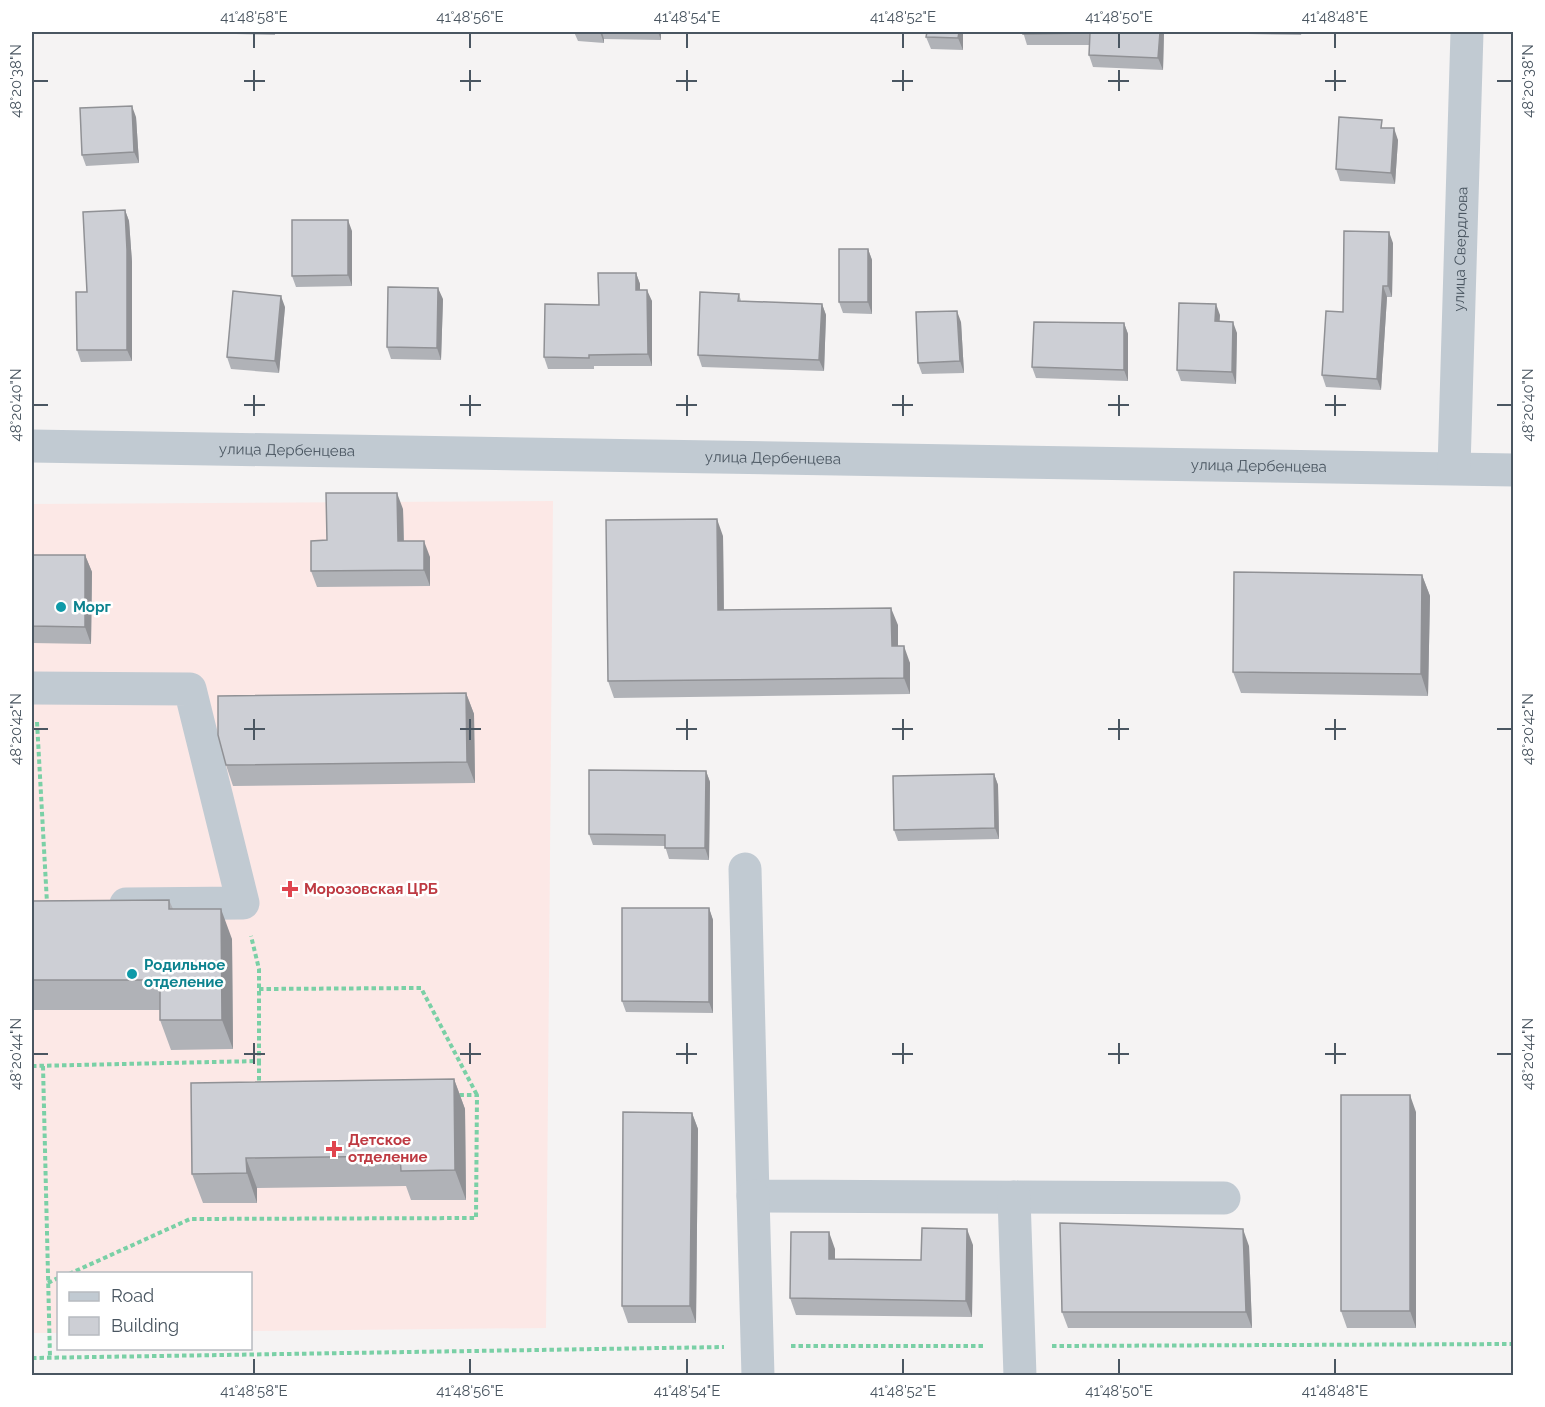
<svg xmlns="http://www.w3.org/2000/svg" width="1545" height="1407" font-family="Raleway,sans-serif">
<style>
.medical{fill:#fce8e6}
.lines{fill:none;stroke-linecap:round;stroke-linejoin:round}
.path{stroke:#7ad0a6;stroke-width:4;stroke-dasharray:4.5 3;stroke-linecap:butt}
.minor{stroke:#c1cad2;stroke-width:33}
.wall{fill:#b0b2b7}
.shaded-wall{fill:#909195}
.building{fill:#cdcfd5;stroke:#909195;stroke-width:1.5}
.ticks{fill:none;stroke:#4a5661;stroke-width:2}
.culture-dot{fill:#0f9aa8;stroke:#fff;stroke-width:2}
.health-dot{fill:#e0444e;stroke:#fff;stroke-width:2}
.labels{text-anchor:middle;stroke-width:5;stroke-linejoin:round;paint-order:stroke}
.street-label{font-size:15px;fill:#4a5661;stroke:#fff}
.culture-label{font-size:15px;font-weight:bold;fill:#0d838f;stroke:#fff;text-anchor:start}
.health-label{font-size:15px;font-weight:bold;fill:#be3a42;stroke:#fff;text-anchor:start}
.neatline{fill:none;stroke:#4a5661;stroke-width:2}
.ticks-label{font-size:15px;text-anchor:middle;fill:#4a5661}
</style>
<rect width="100%" height="100%" fill="#f5f3f3"/>
<path class="medical" d="M553,501l-7,827 -295,3 -1,-57h-192v59h-26v-829z"/>
<g class="lines">
<path class="path" d="M37,722l10,181
M259,989l162,-1 56,107
M259,1061v26
M32,1066l227,-5v-92l-8,-33
M43,1066l7,292
M69,1274l121,-55 286,-1 1,-123h-21
M48,1283l10,-5
M791,1346h194
M1052,1346l462,-2
M32,1358l692,-11"/>
<g class="minor">
<path id="s1" d="M32,446l1482,24"/>
<path id="s2" d="M1454,468l13,-436"/>
<path d="M32,688l158,1 53,214 -117,1"/>
<path d="M745,869l8,327 471,2"/>
<path d="M753,1196l5,180"/>
<path d="M1014,1197l6,179"/>
</g>
</g>
<path class="wall" d="M235,32h40v3l-39,-1z
M574,32h87v8l-57,-1v4l-26,-2z
M963,32v18l-32,-1 -5,-12z
M1023,32h141l-1,38 -70,-3 -4,-12v-10h-62z
M1247,32h55l-1,3 -53,-1z
M136,117l3,46 -53,3 -4,-11z
M1385,128l13,12 -3,44 -55,-3 -4,-12z
M125,210l4,11 3,41v99l-51,1 -4,-12 10,-58z
M352,231v55l-56,1 -4,-11z
M1393,243l-1,54h-5l-6,93 -55,-3 -4,-12 21,-63z
M868,249l4,11v54l-29,-1 -4,-11z
M636,273l4,11v6l12,11v65h-58v3h-46l-4,-12 55,-52z
M739,294l2,7 81,3 4,11 -2,56 -122,-4 -4,-12z
M443,299l-2,61 -50,-1 -4,-12z
M285,307l-6,66 -48,-4 -4,-12z
M1220,315l-1,6 18,12 -1,51 -55,-3 -4,-11z
M961,322l3,51 -42,1 -4,-11z
M1124,323l4,11v47l-92,-3 -4,-11z
M403,509l1,32 26,16v29l-113,1 -6,-16 16,-31z
M723,536l1,74 174,15v21l12,17v31l-296,4 -6,-17z
M32,555h53l7,17 -1,72 -59,-1z
M1422,575l8,21 -2,100 -187,-3 -8,-21z
M466,693l8,21 1,69 -242,3 -7,-21z
M706,771l4,11 -1,78 -40,-1 -4,-13 -72,-1 -4,-11z
M994,774l4,11 1,54 -101,2 -4,-11z
M169,900l4,9 59,30 1,110 -62,1 -11,-30v-10h-128v-109z
M709,908l4,12v93l-87,-1 -4,-11z
M454,1079l11,30 1,91h-55l-5,-14 -149,2v15h-54l-11,-29z
M1416,1112v216h-69l-6,-17z
M692,1113l6,16 -2,194h-68l-6,-17z
M973,1245l-1,72 -176,-2 -6,-17 45,-49v10l86,1z
M1249,1246l3,82h-184l-6,-16z"/>
<path class="shaded-wall" d="M600,32h2l2,7v4z
M658,32h3v8z
M959,32h4v18l-5,-12z
M1160,32h4l-1,38 -5,-12z
M132,106l4,11 3,46 -5,-11z
M1394,128l4,12 -3,44 -4,-11z
M125,210l4,11 3,41v99l-5,-11z
M348,220l4,11v55l-4,-11z
M1389,232l4,11 -1,54 -4,-11z
M868,249l4,11v54l-4,-12z
M636,273l4,11v17l-4,-11z
M1383,286l4,11 -6,93 -4,-11z
M438,288l5,11 -2,61 -4,-12z
M647,290l5,11v65l-4,-12z
M281,296l4,11 -6,66 -4,-12z
M822,304l4,11 -2,56 -5,-11z
M1216,304l4,11 -1,17 -4,-11z
M957,311l4,11 3,51 -4,-12z
M1233,322l4,11 -1,51 -4,-12z
M1124,323l4,11v47l-4,-11z
M397,493l6,16 1,48 -6,-16z
M717,519l6,17 1,91 -6,-17z
M424,541l6,16v29l-6,-16z
M85,555l7,17 -1,72 -6,-17z
M1422,575l8,21 -2,100 -7,-22z
M891,608l7,17v38l-6,-17z
M904,646l6,17v31l-6,-16z
M466,693l8,21 1,69 -8,-21z
M706,771l4,11 -1,78 -4,-12z
M994,774l4,11 1,54 -4,-11z
M709,908l4,12v93l-4,-11z
M221,909l11,30 1,110 -11,-29z
M454,1079l11,30 1,91 -11,-30z
M1410,1095l6,17v216l-6,-17z
M692,1113l6,16 -2,194 -6,-17z
M246,1158l11,30v15l-10,-30z
M967,1229l6,16 -1,72 -6,-16z
M1243,1229l6,17 3,82 -6,-16z
M829,1232l6,17v26l-6,-16z"/>
<path class="building" d="M927,32h32l-1,6 -32,-1z
M1023,32h137l-2,26 -69,-3 1,-22 -67,1z
M132,106l2,46 -52,3 -2,-47z
M1339,117l43,3 -1,8h13l-3,45 -55,-4z
M125,210l2,40v100h-50l-1,-58h11l-4,-80z
M292,220h56v55l-56,1z
M1344,231l45,1 -1,54h-5l-6,93 -55,-4 4,-64 17,1z
M839,249h29v53h-29z
M598,273h38v17h11l1,64 -59,1v3l-45,-1 1,-53 54,1z
M388,287l50,1 -1,60 -50,-1z
M233,291l48,5 -6,65 -48,-4z
M700,292l39,2 -1,7 84,3 -3,56 -121,-5z
M1179,303l37,1 -1,17 18,1 -1,50 -55,-2z
M957,311l3,50 -42,2 -2,-51z
M1034,322l90,1v47l-92,-3z
M326,493h71l1,48h26v29l-113,1v-30l16,-1z
M717,519l1,91 173,-2 1,38h12v32l-296,3 -2,-161z
M32,555h53v72l-53,-1z
M1234,572l188,3 -1,99 -188,-2z
M466,693l1,69 -241,3 -8,-30v-39z
M589,770l117,1 -1,77h-40v-13l-76,-1z
M994,774l1,54 -101,2 -1,-54z
M169,900v9h52l1,111h-62v-40h-128v-79z
M622,908h87v94l-87,-1z
M454,1079l1,91 -54,1 -1,-15 -154,2 1,15 -55,1 -1,-91z
M1341,1095h69v216h-69z
M623,1112l69,1 -2,193h-68z
M1060,1223l183,6 3,83h-184z
M922,1228l45,1 -1,72 -176,-3 1,-66h38v27l92,1z"/>
<path class="ticks" d="M254,33v15M470,33v15M687,33v15M903,33v15M1119,33v15M1335,33v15M254,70v21M470,70v21M687,70v21M903,70v21M1119,70v21M1335,70v21M33,81h15M244,81h21M460,81h21M676,81h21M892,81h21M1108,81h21M1325,81h21M1497,81h15M254,395v21M470,395v21M687,395v21M903,395v21M1119,395v21M1335,395v21M33,405h15M244,405h21M460,405h21M676,405h21M892,405h21M1108,405h21M1325,405h21M1497,405h15M254,719v21M470,719v21M687,719v21M903,719v21M1119,719v21M1335,719v21M33,729h15M244,729h21M460,729h21M676,729h21M892,729h21M1108,729h21M1325,729h21M1497,729h15M254,1043v21M470,1043v21M687,1043v21M903,1043v21M1119,1043v21M1335,1043v21M33,1054h15M244,1054h21M460,1054h21M676,1054h21M892,1054h21M1108,1054h21M1325,1054h21M1497,1054h15M254,1359v15M470,1359v15M687,1359v15M903,1359v15M1119,1359v15M1335,1359v15"/>
<g class="culture-dot">
<circle cx="61" cy="607" r="6"/>
<circle cx="132" cy="974" r="6"/>
</g>
<g class="health-dot">
<path d="M287 880h6v6h6v6h-6v6h-6v-6h-6v-6h6z"/>
<path d="M331 1140h6v6h6v6h-6v6h-6v-6h-6v-6h6z"/>
</g>
<g class="labels">
<g class="street-label">
<text dy="5" stroke="none"><textPath href="#s2" startOffset="219">улица Свердлова</textPath></text>
<text dy="5" stroke="none"><textPath href="#s1" startOffset="255">улица Дербенцева</textPath></text>
<text dy="5" stroke="none"><textPath href="#s1" startOffset="741">улица Дербенцева</textPath></text>
<text dy="5" stroke="none"><textPath href="#s1" startOffset="1227">улица Дербенцева</textPath></text>
</g>
<g class="culture-label">
<text x="73" y="612">Морг</text>
<text x="144" y="970">Родильное<tspan x="144" dy="17">отделение</tspan></text>
</g>
<g class="health-label">
<text x="304" y="894">Морозовская ЦРБ</text>
<text x="348" y="1145">Детское<tspan x="348" dy="17">отделение</tspan></text>
</g>
</g>
<rect width="1545" height="1407" fill="none" stroke="#ffffff" stroke-width="66"/>
<rect x="57" y="1272" width="195" height="78" fill="#ffffff" stroke="#b7bbc0" stroke-width="1.5"/>
<rect x="69" y="1292" width="30" height="9" fill="#c1cad2" stroke="#b7bbc0" stroke-width="1.5"/>
<text x="111" y="1302" font-size="18" fill="#4a5661">Road</text>
<rect x="69" y="1317" width="30" height="18" fill="#cdcfd5" stroke="#b7bbc0" stroke-width="1.5"/>
<text x="111" y="1332" font-size="18" fill="#4a5661">Building</text>
<rect x="33" y="33" width="1479" height="1341" class="neatline"/>
<g class="ticks-label">
<text x="254" y="22">41°48'58"E</text>
<text x="470" y="22">41°48'56"E</text>
<text x="687" y="22">41°48'54"E</text>
<text x="903" y="22">41°48'52"E</text>
<text x="1119" y="22">41°48'50"E</text>
<text x="1335" y="22">41°48'48"E</text>
<text transform="translate(1528 81) rotate(-90)" y="5">48°20'38"N</text>
<text transform="translate(16 81) rotate(-90)" y="5">48°20'38"N</text>
<text transform="translate(1528 405) rotate(-90)" y="5">48°20'40"N</text>
<text transform="translate(16 405) rotate(-90)" y="5">48°20'40"N</text>
<text transform="translate(1528 729) rotate(-90)" y="5">48°20'42"N</text>
<text transform="translate(16 729) rotate(-90)" y="5">48°20'42"N</text>
<text transform="translate(1528 1054) rotate(-90)" y="5">48°20'44"N</text>
<text transform="translate(16 1054) rotate(-90)" y="5">48°20'44"N</text>
<text x="254" y="1396">41°48'58"E</text>
<text x="470" y="1396">41°48'56"E</text>
<text x="687" y="1396">41°48'54"E</text>
<text x="903" y="1396">41°48'52"E</text>
<text x="1119" y="1396">41°48'50"E</text>
<text x="1335" y="1396">41°48'48"E</text>
</g>
</svg>
